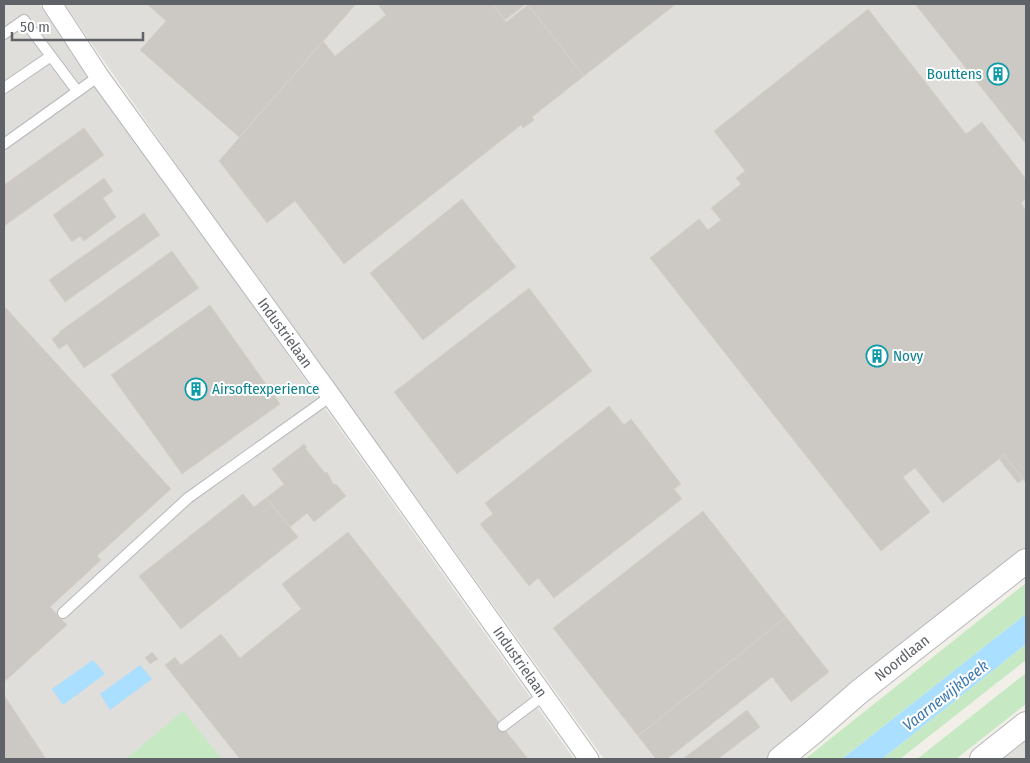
<svg xmlns="http://www.w3.org/2000/svg" width="1030" height="763" font-family="'Fira Sans Condensed',sans-serif">
<style>
.industrial{fill:#e0deda}
.green{fill:#c6e9c4}
.water{fill:#aadfff}
.building{fill:#ccc9c5;stroke:#d6d0c5}
.lines{fill:none;stroke-linecap:round;stroke-linejoin:round}
.service-casing{stroke:#b5b8bc;stroke-width:12}
.minor-casing{stroke:#b5b8bc;stroke-width:21}
.tertiary-casing{stroke:#b5b8bc;stroke-width:26}
.service{stroke:#fff;stroke-width:10}
.minor{stroke:#fff;stroke-width:19}
.tertiary{stroke:#fff;stroke-width:24}
.labels{text-anchor:middle;stroke-width:4;stroke-linejoin:round;paint-order:stroke}
.culture-label{font-size:15px;fill:#0d838f;stroke:#fff;text-anchor:start}
.street-label{font-size:15px;fill:#5f6368;stroke:#fff}
.water-label{font-size:16px;font-style:italic;fill:#3f7aad;stroke:#fff}
</style>
<rect width="100%" height="100%" fill="#f1efe8"/>
<path class="industrial" d="M4,4h35l535,755h-570z
M65,4h961v548l-261,207h-161l-186,-259 -155,-212 -185,-264z
M1026,733v26h-33z"/>
<path class="green" d="M1026,583v31l-184,145h-37z
M1026,644v16l-126,99h-18z
M1026,673v31l-70,55h-39z
M183,711l39,48h-96z"/>
<path class="water" d="M1026,614v30l-144,115h-40z
M93,660l12,14 -42,31 -11,-16z
M140,665l12,14 -42,31 -10,-16z"/>
<path class="building" d="M147,4h209l-117,133 -99,-87 26,-29z
M383,4h109l14,18 22,-17 56,71 -52,41 2,3 -11,8 -2,-3 -177,139 -49,-63 -28,22 -48,-62 104,-120 12,15 51,-41 -7,-9z
M492,4h34l-21,16z
M530,4h146l-92,72 -56,-71z
M915,4h111v140z
M868,9l98,125 16,-12 44,57v19l-5,5 5,7v273l-22,-28 -61,48 -28,-35 -12,9 27,35 -49,39 -231,-293 49,-39 9,11 13,-10 -10,-12 30,-24 -5,-6 9,-7 -31,-40z
M84,128l20,27 -100,71v-41z
M104,178l9,13 -10,7 13,19 -32,24 -4,-5 -8,6 -19,-27z
M462,199l54,68 -93,73 -53,-67z
M144,213l16,22 -95,67 -16,-22z
M172,251l27,37 -115,80 -17,-24 -8,5 -7,-10 8,-6 -1,-1z
M529,288l63,83 -135,103 -63,-82z
M210,305l70,99 -98,70 -71,-99z
M4,306l167,183 -74,67 4,4 -51,47 17,18 -63,57z
M609,406l15,19 7,-6 50,65 -7,5 8,10 -128,99 -16,-20 -9,8 -49,-62 13,-10 -8,-11z
M304,444l3,3 -2,1 20,25 2,-1 7,13 2,-1 10,12 -32,26 -7,-9 -17,14 -24,-29 18,-14 -12,-15z
M1004,455l19,24 -5,4 -19,-24z
M243,494l11,13 12,-9 32,39 -117,92 -42,-53z
M703,511l83,106 -148,119 -85,-108z
M348,532l180,227h-288l-75,-94 10,-8 6,8 40,-31 19,24 61,-49 -19,-25z
M786,617l43,55 -38,30 -19,-25 -105,82h-11l-18,-23z
M152,652l6,7 -8,5 -5,-6z
M4,695l42,64h-42z
M747,710l13,17 -42,32h-35z"/>
<g class="lines">
<g class="service-casing">
<path id="service" d="M4,34l20,-14 53,71
M4,88l47,-32
M4,144l95,-68
M63,613l125,-115 143,-102
M503,726l41,-31"/>
</g>
<g class="minor-casing">
<path id="minor" d="M52,4l47,72 232,320 258,363"/>
</g>
<g class="tertiary-casing">
<path id="tertiary" d="M780,759l32,-26 47,-41 167,-131
M982,759l44,-35"/>
</g>
<use href="#service" class="service"/>
<use href="#minor" class="minor"/>
<use href="#tertiary" class="tertiary"/>
</g>
<defs>
<g id="building-ring" transform="scale(1.125)"><circle r="9.5" fill="#fff" stroke="#0f9aa8" stroke-width="1.5"/><path d="M-4-6H4V6H1V3H-1V6H-4ZM-2.5-4.3h1.7v1.8h-1.7ZM.8-4.3h1.7v1.8H.8ZM-2.5-1h1.7V.8h-1.7ZM.8-1h1.7V.8H.8Z" fill="#0f9aa8"/></g>
</defs>
<g fill-rule="evenodd">
<use href="#building-ring" x="998" y="74"/>
<use href="#building-ring" x="877" y="356"/>
<use href="#building-ring" x="196" y="389"/>
</g>
<g class="labels">
<g class="culture-label">
<text x="982" y="79" text-anchor="end">Bouttens</text>
<text x="893" y="361">Novy</text>
<text x="212" y="394">Airsoftexperience</text>
</g>
<g class="street-label">
<text transform="translate(285 333) rotate(54)" y="5">Industrielaan</text>
<text transform="translate(902 658) rotate(-38)" y="5">Noordlaan</text>
<text transform="translate(520 662) rotate(55)" y="5">Industrielaan</text>
</g>
<g class="water-label">
<text transform="translate(945 695) rotate(-38)" y="6">Vaarnewijkbeek</text>
</g>
</g>
<rect width="1030" height="763" fill="none" stroke="#5f6368" stroke-width="10"/>
<path d="M12 32v8h131v-8" fill="none" stroke="#5f6368" stroke-width="2.5"/>
<text x="20" y="32" font-size="15" fill="#5f6368" stroke="#ffffff" stroke-width="4" paint-order="stroke">50 m</text>
</svg>
